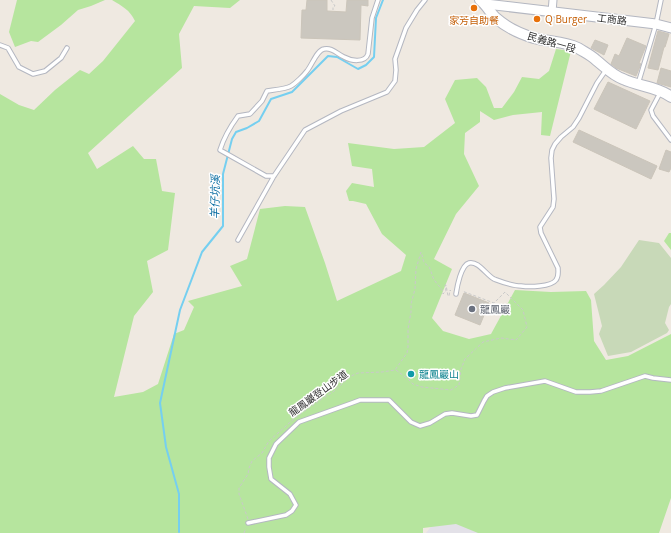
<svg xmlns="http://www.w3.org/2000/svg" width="671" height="533" font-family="'Open Sans','Noto Sans TC',sans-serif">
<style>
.industrial{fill:#e3e1e8}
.green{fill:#b6e59e}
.cemetery{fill:#c8d9b8}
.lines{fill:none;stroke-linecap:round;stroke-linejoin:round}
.stream{stroke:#75cff0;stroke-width:2}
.building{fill:#cbc7bf;stroke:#cbc5ba}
.service-casing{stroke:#b4b7c1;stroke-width:5.5}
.minor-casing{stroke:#b4b7c1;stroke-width:9}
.tertiary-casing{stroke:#b4b7c1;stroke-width:11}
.secondary-casing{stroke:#b4b7c1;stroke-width:12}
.path{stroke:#c9c9c9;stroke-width:1;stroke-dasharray:3 2;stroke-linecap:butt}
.service{stroke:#fff;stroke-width:3.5}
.minor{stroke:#fff;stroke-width:7}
.tertiary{stroke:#fff;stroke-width:9}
.secondary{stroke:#fff;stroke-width:10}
.food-dot{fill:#e8710a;stroke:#fff;stroke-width:1.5}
.worship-dot{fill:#6b7280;stroke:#fff;stroke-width:1.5}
.culture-dot{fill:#0f9aa8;stroke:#fff;stroke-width:1.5}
.labels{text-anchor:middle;stroke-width:3;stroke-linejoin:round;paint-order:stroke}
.food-label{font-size:10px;fill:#c56008;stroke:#fff;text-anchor:start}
.street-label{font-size:10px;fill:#2e2e2e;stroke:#fff}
.worship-label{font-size:10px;fill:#5b616d;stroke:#fff;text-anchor:start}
.culture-label{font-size:10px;fill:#0d838f;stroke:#fff;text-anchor:start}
.water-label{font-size:11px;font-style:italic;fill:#0d6fa3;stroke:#fff}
</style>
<rect width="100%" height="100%" fill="#efe9e1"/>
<path class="industrial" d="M440,521l74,12h-88l7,-9z"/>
<path class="green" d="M17,0h88l-14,6 -13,4 -17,15 -23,17 -7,-1 -16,6 -6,-15z
M112,0h128l-10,8 -36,-2 -15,28 3,34 -94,85 9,16 36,-23 11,13h12l6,32 13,2 -7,57 -21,11 6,31 -19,24 -20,81 29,-5 15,-8 16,-50 10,-4 10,-23 -6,-6 54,-15 -12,-20 17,-7 13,-50 25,-3 20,1 20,56 12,38 64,-30 5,-16 -24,-21 -16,-30 -13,-3h-4l-3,-10 6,-8 22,4 -2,-18 -20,-3 -4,-23 46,6 30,-2 31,-24 -10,-24 10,-19 22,-2 9,9 8,21h8l12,-16 8,-15 17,2 10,-8 7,-22 15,2 -21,85 -9,-1 1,-23 -29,3 -19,5 -14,-9v11l-15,11 -1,21 15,32 -23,28 -22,45 18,10 -20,49 11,13 26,8 22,-5 24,-44 36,2 35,-1 5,9 3,41 12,19 22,-4 43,-22v164l-12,35h-181l-22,-9 -33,4v5h-423v-439l19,11 15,5 21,-20 25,-20 9,4 14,-13 32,-40c-5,-11 -13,-15 -23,-21z
M669,233h2v17l-7,-9z"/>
<path class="cemetery" d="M639,240l20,3 12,15v46l-2,3 -4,16 4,7 -2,3 -36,19 -23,4 -9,-22 3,-8 -8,-32 10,-9 17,-18z"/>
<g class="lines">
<path class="stream" d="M179,532v-38l-13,-47 -6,-44 20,-93 22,-58 21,-26v-52l9,-35 4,-7 11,-4 12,-7 12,-22 21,-7 36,-36 9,1 21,12 8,-4 8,-8 2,-39 7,-18"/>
</g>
<path class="building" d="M307,0h20v11l19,1 1,-12h21v6l-7,-1 -1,35 -59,-2 1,-28h4z
M658,31l11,3 -4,13h-1l-6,23 -10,-2z
M627,38l19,8 -7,17 2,1 -5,12 -20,-8 -5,-4 4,-10 4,2z
M595,40l13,5 -4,10 -13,-7z
M661,68l10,3v16l-14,-4z
M608,82l42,19 -14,28 -42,-20z
M579,130l78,36 -6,13 -78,-37z
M666,150l5,2v16l-2,4 -10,-3z
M464,293l25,10 -9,22 -25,-10z"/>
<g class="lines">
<g class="service-casing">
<path id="service" d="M0,45l8,3 11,19 14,7 12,-3 16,-13 6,-10
M638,84l18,-60 5,-24
M660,93l-9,17 2,6 18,24
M274,176h-8l-46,-26c4,-13 10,-23 18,-34l12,-2 12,-13 5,-10c6,-1 19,-2 24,-5 5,-3 13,-11 16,-15 5,-6 10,-21 17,-22 8,-2 13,5 20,8 7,4 21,6 24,-3l4,-36 6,-18
M238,240l36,-64 31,-46 36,-19 46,-19 8,-11 1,-11 -1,-11 11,-31 11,-18 8,-10
M456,294c1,-7 5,-29 13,-31 10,-2 17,12 25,16 8,3 18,7 27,7 8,1 30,1 35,-6 3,-4 2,-8 2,-12l-17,-35 -1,-6 13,-20 1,-8 -3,-41 1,-8 3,-6 6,-7 12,-10 6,-9 18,-35 9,-13
M248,523l38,-8 6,-4 4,-6 -6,-11 -19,-15 -2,-12v-9l7,-14 23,-22 53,-19 8,-3h29l22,22 9,4 10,-3 15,-9 7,-1 19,3 6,-1 7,-14 3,-5 6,-4 12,-4 40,-7 31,11h14l11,-1 44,-15 8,2 18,2"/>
</g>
<g class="minor-casing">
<path id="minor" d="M552,12l1,-12"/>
</g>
<g class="tertiary-casing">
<path id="tertiary" d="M486,4l170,20 15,4"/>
</g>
<g class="secondary-casing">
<path id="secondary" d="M480,0c7,5 10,13 16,18 10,9 25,16 38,20 14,4 30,3 44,10 6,4 13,7 18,12 9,7 16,15 27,19 14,7 36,8 48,18"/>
</g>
<path class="path" d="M331,0l4,6 -2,1v3
M396,370l12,9 5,5 9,3 29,3 8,-5 2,-16 4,-10 18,-17 18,-4 15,2 11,-13 -4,-17 -18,-18 -11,11 -32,-12
M248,519l-9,-25v-6l9,-14 1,-6 3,-7 10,-8 7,-12 27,-24 30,-21 7,-4 18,-16 7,-3 24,-1 13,-2 12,-17 1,-6v-18l3,-17v-8l4,-15 1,-20 5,-17c2,4 1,6 3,10 1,3 5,3 6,7 2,4 2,8 5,12 3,5 8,7 8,13l3,-3 -1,-6h1l2,11h1l1,-6 1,1
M244,533l2,-5"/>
<use href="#service" class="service"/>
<use href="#minor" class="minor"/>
<use href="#tertiary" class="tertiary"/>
<use href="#secondary" class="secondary"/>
</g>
<g class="food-dot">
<circle cx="474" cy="8" r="4"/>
<circle cx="537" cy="19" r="4"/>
</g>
<circle class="worship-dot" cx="472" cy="309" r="4"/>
<circle class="culture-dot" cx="411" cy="374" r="4"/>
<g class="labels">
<g class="food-label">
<text x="545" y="23">Q Burger</text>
<text x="474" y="24" text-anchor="middle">家芳自助餐</text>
</g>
<g class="street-label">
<text transform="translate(612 19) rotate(7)" y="4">工商路</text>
<text transform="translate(552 42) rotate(16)" y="4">民義路一段</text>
<text transform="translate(318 393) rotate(-36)" y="4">龍鳳巖登山步道</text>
</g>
<g class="worship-label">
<text x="480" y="313">龍鳳巖</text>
</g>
<g class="culture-label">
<text x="419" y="378">龍鳳巖山</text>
</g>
<g class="water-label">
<text transform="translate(215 197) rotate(-89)" y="4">羊仔坑溪</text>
</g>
</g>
</svg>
